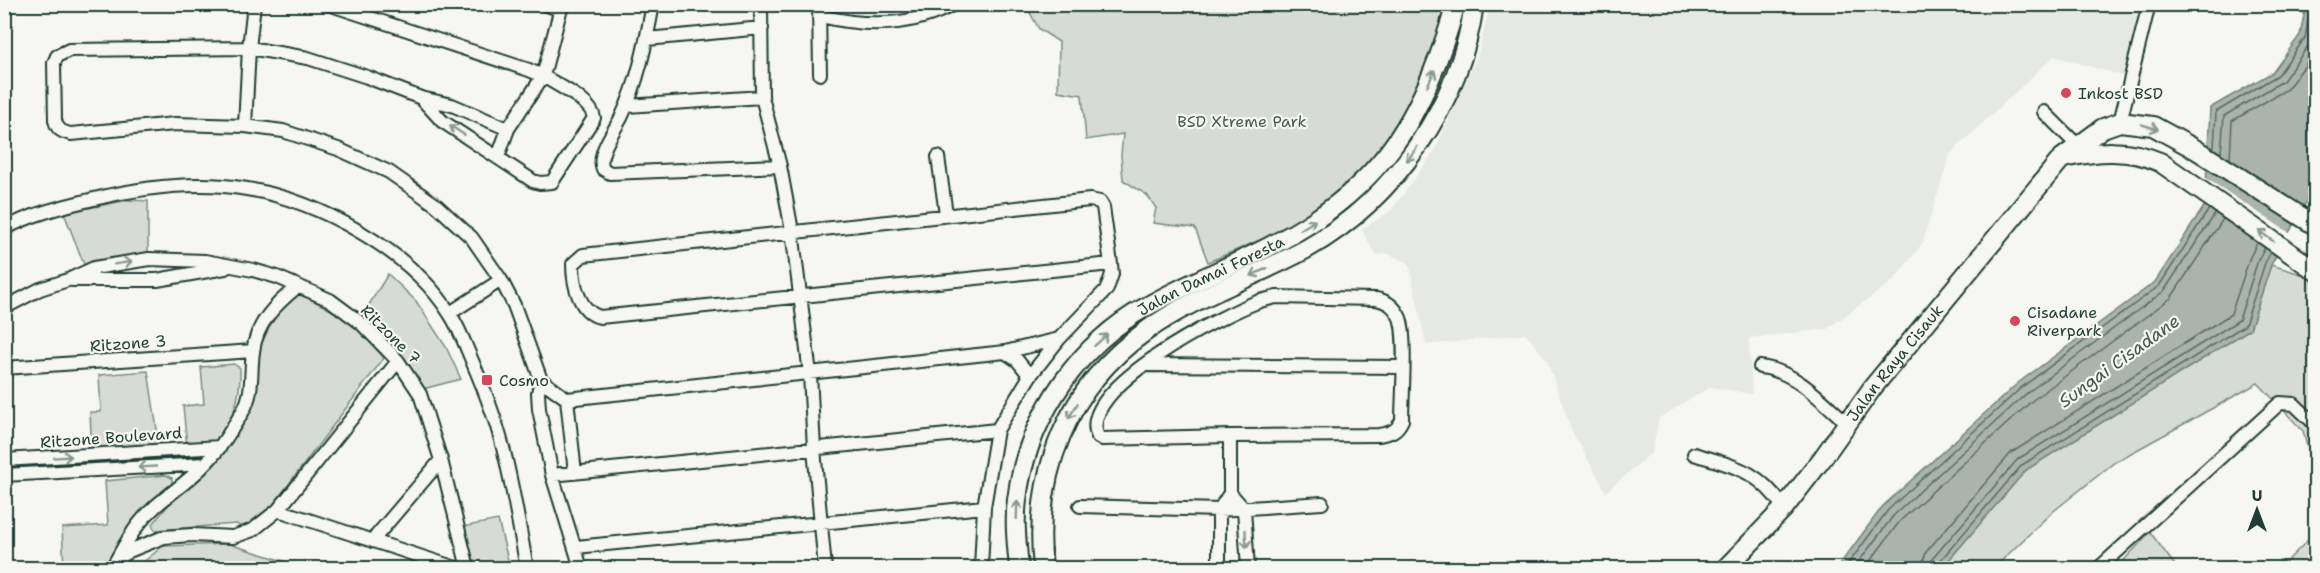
<svg xmlns="http://www.w3.org/2000/svg" width="2320" height="573" font-family="'Shantell Sans',sans-serif">
<style>
.built{fill:#e6e8e4}
.green{fill:#d6dbd6;stroke:#7a8c85;stroke-width:1.5}
.water{fill:#aab3ae;stroke:#72847d;stroke-width:1.5}
.pier{fill:#f6f6f2}
.lines{fill:none;stroke-linecap:round;stroke-linejoin:round}
.shore{stroke:#576c65;stroke-width:1.5}
.street-casing{stroke:#1f3d34;stroke-width:16}
.secondary-casing{stroke:#1f3d34;stroke-width:22}
.street{stroke:#f6f6f2;stroke-width:12}
.secondary{stroke:#f6f6f2;stroke-width:18}
.oneway{stroke:#8a9a93}
.poi-dot{fill:#d1495b;stroke:#f6f6f2;stroke-width:2}
.labels{text-anchor:middle;stroke-width:4.5;stroke-linejoin:round;paint-order:stroke}
.poi-label{font-size:16px;fill:#1f3d34;stroke:#f6f6f2;text-anchor:start}
.park-label{font-size:16px;fill:#445d54;stroke:#f6f6f2}
.street-label{font-size:16px;fill:#1f3d34;stroke:#f6f6f2}
.water-label{font-size:18px;font-style:italic;fill:#425a52;stroke:#f6f6f2}
</style>
<rect width="100%" height="100%" fill="#f6f6f2"/>
<filter id="ink" filterUnits="userSpaceOnUse"><feTurbulence type="fractalNoise" baseFrequency=".0167" numOctaves="2"/><feDisplacementMap in="SourceGraphic" scale="12" xChannelSelector="R" yChannelSelector="G"/><feConvolveMatrix kernelMatrix="1 2 1 2 8 2 1 2 1" color-interpolation-filters="sRGB"/></filter>
<g filter="url(#ink)">
<path class="built" d="M1490,5h654l-18,72 -72,-21 -104,98 -28,90 -29,37 -66,48 -78,9 3,56 -42,-7 -51,31 -7,34 -46,40 -35,-63 -24,-69 -21,-26 -100,11 -17,-82 -23,-10 -10,2 -15,-26 30,-18 43,-59 44,-98z"/>
<path class="green" d="M987,5h461l-19,55 -27,59 -34,53 -63,49 -97,41 -13,-34 -42,-5 3,-15 -9,-13 -24,-15 -2,-25 2,-21 -37,6 -4,-45 -24,-4 1,-49 -20,-13 -10,-18h-41z
M128,200l20,1v54l-63,12 -21,-54z
M2271,265l44,13v199l-12,-46 -45,-48 -143,79 -65,52 -56,54h-52l84,-98 224,-141z
M388,274l28,27 30,46 15,32 -42,11 -22,-41 -36,-36 6,-5z
M296,293c42,17 59,31 88,65l-111,147 -31,23 -5,-4 -82,6 -3,-5 18,-22 35,-29 41,-53 11,-37 2,-35 19,-40z
M234,364l6,4c1,33 -7,50 -26,77l-27,2 -4,-41 21,-2 -3,-37z
M148,371l12,78 -68,5 -2,-42h11l-2,-37z
M166,475l6,3v9l-23,23 -46,58h-39l-2,-40 46,-3 -3,-44z
M498,520l12,48h-22l-19,-11 -7,-30z
M2150,532l27,36h-60z
M2315,533v35h-55l23,-3z
M229,544l77,24h-170l27,-22z"/>
<path class="water" d="M2306,5h9v181l-44,79 -21,64 -224,141 -84,98h-105l46,-62 135,-123 137,-101 50,-77 5,-97 63,-36 27,-37z"/>
<path class="pier" d="M2203,176l88,58 -11,20 -78,-52z"/>
<g class="lines">
<path class="shore" d="M2214,148l2,-36 62,-37 27,-37 6,-34
M2221,153l3,-37 59,-35 28,-39 5,-17
M2230,159l2,-38 55,-32 29,-38
M1845,568l43,-58 134,-123 137,-101 50,-77
M1854,568l40,-53 133,-122 137,-102 51,-77
M1865,568l35,-47 133,-121 138,-102 52,-79
M1921,568l5,-16 85,-99 220,-139 19,-57 7,-14
M1930,568l3,-10 85,-99 221,-139 19,-60 7,-12
M1938,568l1,-6 83,-97 223,-140 20,-62 6,-11"/>
<g class="street-casing">
<path id="street" d="M328,4l201,66 14,6 -35,53 -10,28
M544,4l17,6
M653,4c-7,39 -15,79 -32,114 -7,13 -25,37 -18,51l7,4 170,-7
M761,4l1,93 18,69 12,65 18,143 4,75 11,119
M819,4l1,70
M821,16c44,11 92,11 133,-12
M647,39l115,-11
M421,98l21,23 91,60 7,2 12,-1 42,-64c-2,-17 -37,-33 -51,-42l19,-72
M627,106l135,-9
M2044,112l38,38
M2120,122l29,-118
M245,126l4,-78 5,-44
M508,129l-56,-24 -31,-7 -54,-21 -59,-19 -59,-10 -180,2 -12,6 -3,7 1,57c2,10 7,12 16,14l104,-10 70,2 38,5 55,18 51,23 47,33 36,33 29,42 13,25 27,75 26,19 438,-47 54,-13
M938,157l8,57
M4,229c27,-15 60,-23 90,-30 50,-12 102,-19 153,-10 72,12 164,62 203,125 10,15 16,33 23,49 11,26 22,54 29,81 11,41 17,83 25,124
M72,280h85l68,-12
M4,308l36,-19 28,-9 26,-12 55,-9 56,2 48,9 24,7 53,23 31,23 37,38 22,33 21,66 26,104 -1,4
M450,313l51,-33
M1005,352l12,8 13,16
M1146,365l257,2
M1760,367c34,3 62,34 87,56
M4,368l249,-17
M541,380l-3,13 1,16 13,66 29,93
M567,399l8,74
M1694,454c42,13 64,16 90,54
M4,460l216,-13
M4,475l201,-11
M552,475l445,-45
M1230,493l14,16 4,59
M1080,506l139,4 103,-7
M278,510l178,58
M372,541l69,-81
M576,547l408,-40
M118,559l11,-8 35,-14 28,-2 41,2 20,-7 25,-20 120,-149
M112,568c8,-14 16,-30 26,-43 19,-25 47,-39 68,-62 15,-15 26,-34 37,-52 11,-19 7,-39 10,-59 3,-29 23,-48 45,-66
M981,568l3,-61 13,-77 33,-54 29,-37 48,-50 5,-15 -1,-10 -8,-57 -3,-5 -10,-2 -507,55 -10,9c0,20 6,48 27,53l511,-53
M1219,568v-58l11,-17v-57l149,-1c12,-2 18,-4 23,-15 0,-23 5,-83 -2,-102 -5,-11 -12,-17 -24,-19l-100,-2 -16,4c-36,13 -186,88 -162,136l4,2 128,-3
M2099,568l181,-165 14,1 22,21"/>
</g>
<g class="secondary-casing">
<g id="secondary">
<path d="M2063,158c34,-7 65,-10 97,4l156,109"/>
<path id="s1" d="M1019,568c-2,-22 -5,-45 -2,-68 8,-74 54,-146 117,-186 58,-36 125,-56 181,-94 64,-43 98,-93 124,-164 6,-17 13,-34 16,-52"/>
<path d="M1043,568c-10,-95 24,-181 103,-237 48,-35 110,-54 162,-83 86,-49 153,-145 166,-244"/>
<path id="s2" d="M1726,568l58,-60 38,-49 51,-72 189,-229 41,-30 17,-6 33,4 42,23 121,77"/>
</g>
</g>
<use href="#street" class="street"/>
<use href="#secondary" class="secondary"/>
</g>
<defs><path id="oneway-shaft" d="M-6 0H5M1.5-3L5.5 0L1.5 3" fill="none" stroke-width="1.6" stroke-linecap="round" stroke-linejoin="round" transform="scale(1.5)"/></defs>
<g class="oneway">
<use href="#oneway-shaft" transform="translate(1431 78) rotate(-67)"/>
<use href="#oneway-shaft" transform="translate(2150 127) rotate(17)"/>
<use href="#oneway-shaft" transform="translate(457 130) rotate(-147)"/>
<use href="#oneway-shaft" transform="translate(1412 154) rotate(126)"/>
<use href="#oneway-shaft" transform="translate(1308 225) rotate(-32)"/>
<use href="#oneway-shaft" transform="translate(2266 236) rotate(-145)"/>
<use href="#oneway-shaft" transform="translate(123 263) rotate(-9)"/>
<use href="#oneway-shaft" transform="translate(1259 272) rotate(154)"/>
<use href="#oneway-shaft" transform="translate(1101 340) rotate(-42)"/>
<use href="#oneway-shaft" transform="translate(1073 411) rotate(121)"/>
<use href="#oneway-shaft" transform="translate(63 457) rotate(-4)"/>
<use href="#oneway-shaft" transform="translate(147 467) rotate(177)"/>
<use href="#oneway-shaft" transform="translate(1017 510) rotate(-88)"/>
<use href="#oneway-shaft" transform="translate(1246 539) rotate(86)"/>
</g>
</g>
<g class="poi-dot">
<circle cx="2066" cy="93" r="6"/>
<circle cx="2015" cy="321" r="6"/>
<rect x="481" y="374" width="12" height="12" rx="3"/>
</g>
<g class="labels">
<g class="poi-label">
<text x="2078" y="99">Inkost BSD</text>
<text x="2027" y="318">Cisadane<tspan x="2027" dy="18">Riverpark</tspan></text>
<text x="499" y="386">Cosmo</text>
</g>
<g class="park-label">
<text x="1242" y="127">BSD Xtreme Park</text>
</g>
<g class="street-label">
<text dy="6" stroke="none"><textPath href="#s1" startOffset="381">Jalan Damai Foresta</textPath></text>
<text transform="translate(391 334) rotate(45)" y="6">Ritzone 7</text>
<text transform="translate(128 343) rotate(-4)" y="6">Ritzone 3</text>
<text dy="6" stroke="none"><textPath href="#s2" startOffset="266">Jalan Raya Cisauk</textPath></text>
<text transform="translate(111 437) rotate(-4)" y="6">Ritzone Boulevard</text>
</g>
<g class="water-label">
<text transform="translate(2119 361) rotate(-36)" y="6">Sungai Cisadane</text>
</g>
</g>
<rect width="2320" height="573" fill="none" stroke="#f6f6f2" stroke-width="24"/>
<rect x="12" y="12" width="2296" height="549" fill="none" stroke="#1f3d34" stroke-width="2" filter="url(#ink)"/>
<g transform="translate(2257 510)" stroke="#f6f6f2" stroke-width="4.5" paint-order="stroke">
<path d="M0-4.5L10 22L0 15L-10 22Z" fill="#1f3d34"/>
<text y="-9" font-size="16" font-weight="bold" text-anchor="middle" fill="#1f3d34">U</text>
</g>
</svg>
